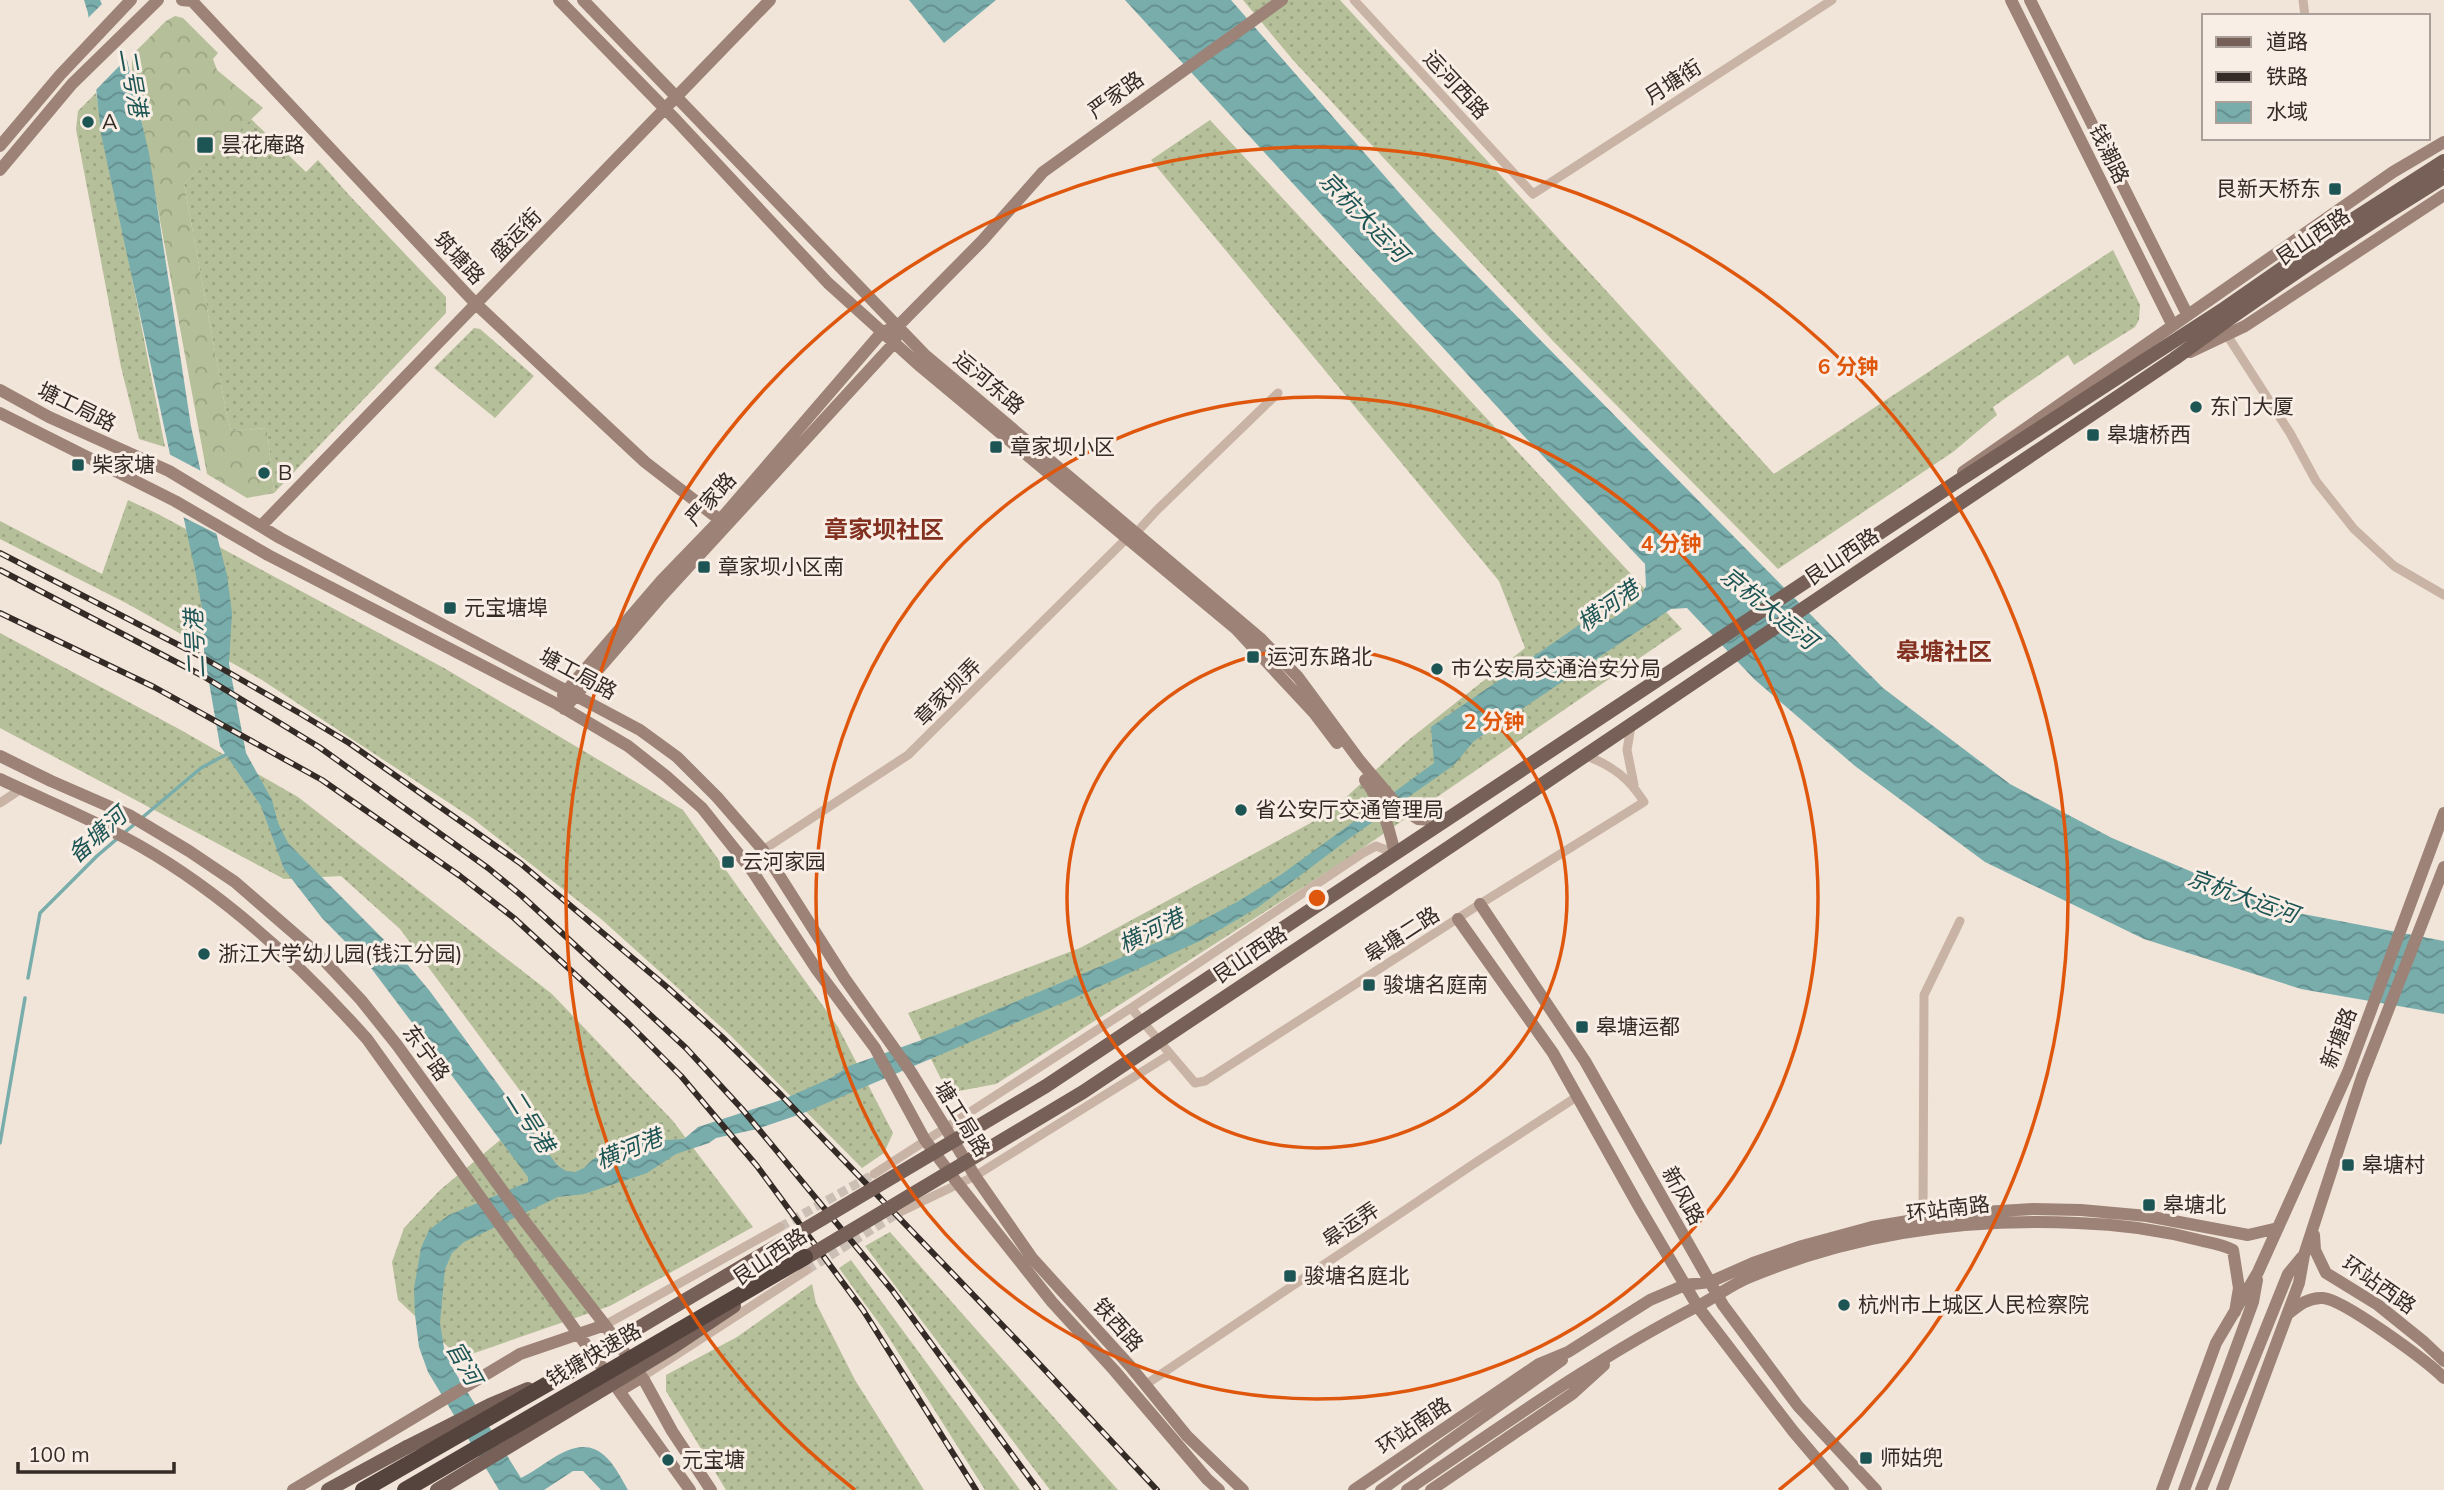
<svg xmlns="http://www.w3.org/2000/svg" width="2444" height="1490" font-family="Mulish,'Noto Sans SC',sans-serif">
<style>
.grass{fill:url(#grass-dots)}
.forest{fill:url(#forest-crowns)}
.water{fill:url(#water-waves)}
.pier{fill:#f1e4d9}
.lines{fill:none;stroke-linecap:round;stroke-linejoin:round}
.stream{stroke:#78adac;stroke-width:3.5}
.street-tunnel{stroke:#cbbfb5;stroke-width:9;stroke-dasharray:9 4.5;stroke-linecap:butt}
.street{stroke:#c8b3a5;stroke-width:9}
.secondary{stroke:#9c8277;stroke-width:12}
.primary{stroke:#766057;stroke-width:14}
.rail-casing{stroke:#342a26;stroke-width:6}
.rail{stroke:#f9eee5;stroke-width:3.5;stroke-dasharray:10;stroke-linecap:butt}
.primary-bridge{stroke:#766057;stroke-width:14}
.highway-bridge{stroke:#55433d;stroke-width:16}
.ring{fill:none;stroke:#df570d;stroke-width:3.5}
.poi-dot{fill:#1d5555;stroke:#f9eee5;stroke-width:2.5}
.labels{text-anchor:middle;stroke-width:6;stroke-linejoin:round;paint-order:stroke}
.street-label{font-size:21px;fill:#342a26;stroke:#f9eee5}
.poi-label{font-size:21px;fill:#342a26;stroke:#f9eee5;text-anchor:start}
.water-label{font-size:23px;font-style:italic;fill:#1d5555;stroke:#f9eee5}
.quarter-label{font-size:24px;font-weight:bold;fill:#823121;stroke:#f9eee5}
.centre{fill:#df570d;stroke:#f9eee5;stroke-width:3.5}
.ring-label{font-size:21px;text-anchor:middle;font-weight:bold;fill:#df570d;stroke:#f9eee5;stroke-width:6;stroke-linejoin:round;paint-order:stroke}
</style>
<defs>
<pattern id="grass-dots" width="8" height="8" patternUnits="userSpaceOnUse" patternTransform="scale(1.75)"><rect width="8" height="8" fill="#b5bf99"/><path d="M2 2h.1M6 6h.1" fill="none" stroke="#9ca484" stroke-width="1.8" stroke-linecap="round"/></pattern>
<pattern id="forest-crowns" width="20" height="18" patternUnits="userSpaceOnUse" patternTransform="scale(1.75)"><rect width="20" height="18" fill="#b5bf99"/><path d="M2 6a3 3 0 1 1 6 0M12 15a3 3 0 1 1 6 0" fill="none" stroke="#9ca484"/></pattern>
<pattern id="water-waves" width="16" height="10" patternUnits="userSpaceOnUse" patternTransform="scale(1.75)"><rect width="16" height="10" fill="#78adac"/><path d="M0 5q4-4 8 0t8 0" fill="none" stroke="#638d8c"/></pattern>
</defs>
<rect width="100%" height="100%" fill="#f1e4d9"/>
<path class="grass" d="M1243,0h97l434,474 339,-224 27,55 -1,15 -4,7 -61,38 -6,-10 -75,52 4,8 -44,37 -175,117 -226,-229 -259,-280z
M96,93l69,354 -26,-8 -18,-72 -45,-238 2,-18z
M251,119l55,53 12,-12 31,35 97,102v16l-172,180 -7,-65 -36,3 -5,-20 -42,-227z
M1210,120l472,509 -347,238 -339,217 -48,9 -40,-80 172,-65 249,-135 77,-71 119,-94 -26,-67 -348,-421z
M474,328l6,1 54,47 -39,42 -61,-50z
M128,500l30,14 286,154 239,142 155,217 55,106 -9,20 -22,15 -133,-134 -129,-116 -128,-100 -210,-138 -134,-76 -128,-65v-18l102,53z
M0,633l179,96 119,68 254,197 121,127 80,106 -143,79 -150,52 -62,-58 -6,-38 12,-34 36,-38 95,-79 -135,-182 -59,-53 -57,3 -284,-151z
M890,1232l228,258h-68l-185,-244z
M851,1260l169,230h-35l-101,-160 -45,-62z
M812,1284l4,19 39,77 69,110h-198l-60,-99v-16l71,-38z"/>
<path class="forest" d="M175,16l8,2 35,35 -5,6 4,11 46,38 -79,76 42,227 5,20 36,-3 7,65 -27,5 -40,-24 -75,-405v-14l34,-34z"/>
<path class="water" d="M84,0h16l27,60 22,93 42,273 10,47 26,102 5,38 -3,51 17,89 26,47 6,23 10,20 113,114 28,33 128,175 9,6 9,1 9,-4 9,-9 42,-17 49,-3 14,-12 86,-28 49,-22 16,-11 92,-33 227,-95 69,-36 45,-28 152,-111 -3,-36 157,-108h24l25,-17 9,-16 -1,-22 -123,-130 -397,-434h106l199,228 453,460 127,96 102,54 170,72 162,31v73l-143,-25 -157,-50 -159,-77 -130,-96 -101,-87 -67,-71 -16,1 -197,132 -20,24 -104,73 -93,70 -55,32 -128,58 -273,116 -44,15 -41,9 -7,5 -33,11 -29,19 -63,21 -26,3 -94,45 -12,11 -7,16 -5,54 4,25 9,21 68,109c27,-13 58,-49 86,-20 9,9 15,22 21,32h-27l-18,-19h-10l-29,19h-45l-71,-118 -9,-25 -4,-32 -1,-27 7,-40 8,-18 20,-15 79,-33v-5l-157,-209 -49,-50 -38,-49 -23,-63 -41,-60 -16,-93v-34l-8,-44 -95,-441 -13,-121z
M909,0h87l-52,43z"/>
<path class="pier" d="M105,1l24,55 -37,38 -7,-73z
M167,453l38,20 16,63 -42,-21z"/>
<g class="lines">
<path class="stream" d="M124,833l77,-65 28,-15
M28,978l12,-65 57,-57 21,-18
M0,1143l25,-145"/>
<path class="street-tunnel" d="M780,1227l94,-53
M807,1270l93,-58"/>
<path class="street" d="M1354,0l179,194 299,-194
M2303,0l2,16
M2227,335l63,98 26,48 38,48 40,37 50,29
M1631,726l-4,24 7,35
M0,803l21,-14
M763,850l145,-95 218,-216 10,-6 21,-23 121,-117
M1131,1008l64,75 10,-2 275,-177 164,-102c-14,-23 -32,-37 -58,-46
M874,1174l257,-166 232,-155 13,-7 19,7
M900,1212l75,-36 194,-121
M1923,1218l1,-223 36,-74
M605,1325l175,-98
M642,1377l165,-107
M1145,1385l330,-222 103,-67"/>
<path class="secondary" d="M182,0l10,1 284,303 169,158 75,58
M559,0l117,120 152,163 93,84 315,262 79,85 22,29
M583,0l341,354 336,284 38,39 62,84 39,46 19,12 14,1 17,-2
M2011,0l161,324
M2030,0l157,314
M0,146l60,-71 71,-75
M0,170l72,-86 86,-84
M2190,352l55,-26 199,-131
M0,390l49,27 120,54 111,67 360,192 37,27 40,40 46,53 82,129 66,93 64,104 57,82 98,108 57,70 56,54
M0,413l175,88 93,54 289,149 71,42 38,30 36,32 51,64 64,98 58,78 50,92 34,45 93,117 62,68 93,109 12,11
M1963,472l430,-300 51,-30
M261,526l509,-526
M563,695l99,-115 58,-60 162,-188 16,-6 84,-85 61,-69 239,-172
M564,709l95,-110 235,-256 2,-6
M0,756l51,25 78,34 60,36 46,31 83,72 43,46 36,45 126,174 82,106 39,55 28,51 39,59
M0,779c46,22 95,41 140,67 86,49 161,119 227,193l323,451
M1365,780c17,22 23,45 30,73
M1480,904l105,157 138,244 75,101 78,84
M1458,919l95,134 85,152 60,102 95,124 50,59
M2314,1235l1,15 11,23 52,32 46,37 20,19
M2289,1313c10,-8 20,-16 34,-15 20,1 104,63 121,80
M619,1391l23,-14
M293,1490l227,-136 85,-29
M1354,1490l185,-126 29,-12 82,-52 35,-15 25,-3 43,-19 49,-17 70,-19 78,-13 83,-5 48,1 66,6 101,19 30,-7
M1381,1490l181,-130
M1407,1490c94,-63 186,-130 287,-182 19,-9 36,-23 56,-31 103,-43 216,-59 327,-54 42,1 84,7 126,18 10,2 21,4 30,9l6,38 -4,24
M1431,1490l141,-96 32,-29
M2162,1490l54,-147 42,-71 90,-200 96,-259
M2184,1490l69,-188 4,-22
M2201,1490l87,-216 14,-17
M2222,1490l77,-207 5,-28 58,-178 82,-210"/>
<path class="primary" d="M1372,869l583,-386 270,-175 121,-84 98,-63
M1387,889l787,-530c87,-64 177,-125 270,-182
M328,1490l79,-43"/>
<g class="rail-casing">
<path id="rail" d="M0,553l200,103 101,58 48,29 171,120 148,125 54,49 59,58 249,259 127,136
M0,570l203,106 116,71 169,121 34,28 164,152 56,61 150,181 146,200
M0,613l154,74 168,93 138,96 54,42 114,105 53,53 76,90 106,144 113,180"/>
</g>
<use href="#rail" class="rail"/>
<path class="primary-bridge" d="M797,1263l286,-171 304,-203
M559,1375l487,-289 326,-217
M407,1447l83,-42 38,-16
M437,1490l236,-143 61,-41"/>
<path class="highway-bridge" d="M363,1490l207,-119
M405,1490l400,-233"/>
</g>
<g class="ring">
<circle cx="1317" cy="898" r="250"/>
<circle cx="1317" cy="898" r="501"/>
<path d="M855 1490A751 751 0 1 1 1779 1490"/>
</g>
<g class="poi-dot">
<circle cx="88" cy="122" r="7"/>
<rect x="196" y="136" width="18" height="18" rx="3.5"/>
<rect x="2328" y="182" width="14" height="14" rx="3.5"/>
<circle cx="2196" cy="407" r="7"/>
<rect x="2086" y="428" width="14" height="14" rx="3.5"/>
<rect x="989" y="440" width="14" height="14" rx="3.5"/>
<rect x="71" y="458" width="14" height="14" rx="3.5"/>
<circle cx="264" cy="473" r="7"/>
<rect x="697" y="560" width="14" height="14" rx="3.5"/>
<rect x="443" y="601" width="14" height="14" rx="3.5"/>
<rect x="1246" y="650" width="14" height="14" rx="3.5"/>
<circle cx="1437" cy="669" r="7"/>
<circle cx="1241" cy="810" r="7"/>
<rect x="721" y="855" width="14" height="14" rx="3.5"/>
<circle cx="204" cy="954" r="7"/>
<rect x="1362" y="978" width="14" height="14" rx="3.5"/>
<rect x="1575" y="1020" width="14" height="14" rx="3.5"/>
<rect x="2341" y="1158" width="14" height="14" rx="3.5"/>
<rect x="2142" y="1198" width="14" height="14" rx="3.5"/>
<rect x="1283" y="1269" width="14" height="14" rx="3.5"/>
<circle cx="1844" cy="1305" r="7"/>
<rect x="1859" y="1451" width="14" height="14" rx="3.5"/>
<circle cx="668" cy="1460" r="7"/>
</g>
<g class="labels">
<g class="street-label">
<text transform="translate(1673 82) rotate(-33)" y="7">月塘街</text>
<text transform="translate(1456 85) rotate(47)" y="7">运河西路</text>
<text transform="translate(1116 95) rotate(-36)" y="7">严家路</text>
<text transform="translate(2109 154) rotate(64)" y="7">钱潮路</text>
<text transform="translate(516 235) rotate(-46)" y="7">盛运街</text>
<text transform="translate(2313 237) rotate(-34)" y="7">艮山西路</text>
<text transform="translate(459 258) rotate(47)" y="7">筑塘路</text>
<text transform="translate(989 383) rotate(40)" y="7">运河东路</text>
<text transform="translate(77 407) rotate(26)" y="7">塘工局路</text>
<text transform="translate(711 499) rotate(-48)" y="7">严家路</text>
<text transform="translate(1842 557) rotate(-34)" y="7">艮山西路</text>
<text transform="translate(578 674) rotate(28)" y="7">塘工局路</text>
<text transform="translate(948 692) rotate(-45)" y="7">章家坝弄</text>
<text transform="translate(1402 935) rotate(-33)" y="7">皋塘二路</text>
<text transform="translate(1250 955) rotate(-34)" y="7">艮山西路</text>
<text transform="translate(2339 1038) rotate(-69)" y="7">新塘路</text>
<text transform="translate(426 1053) rotate(54)" y="7">东宁路</text>
<text transform="translate(962 1119) rotate(58)" y="7">塘工局路</text>
<text transform="translate(1683 1196) rotate(61)" y="7">新风路</text>
<text transform="translate(1948 1209) rotate(-7)" y="7">环站南路</text>
<text transform="translate(1351 1225) rotate(-34)" y="7">皋运弄</text>
<text transform="translate(770 1257) rotate(-34)" y="7">艮山西路</text>
<text transform="translate(2379 1285) rotate(35)" y="7">环站西路</text>
<text transform="translate(1118 1325) rotate(48)" y="7">铁西路</text>
<text transform="translate(594 1355) rotate(-30)" y="7">钱塘快速路</text>
<text transform="translate(1414 1426) rotate(-34)" y="7">环站南路</text>
</g>
<g class="poi-label">
<text x="102" y="129">A</text>
<text x="221" y="152">昙花庵路</text>
<text x="2321" y="196" text-anchor="end">艮新天桥东</text>
<text x="2210" y="414">东门大厦</text>
<text x="2107" y="442">皋塘桥西</text>
<text x="1010" y="454">章家坝小区</text>
<text x="92" y="472">柴家塘</text>
<text x="278" y="480">B</text>
<text x="718" y="574">章家坝小区南</text>
<text x="464" y="615">元宝塘埠</text>
<text x="1267" y="664">运河东路北</text>
<text x="1451" y="676">市公安局交通治安分局</text>
<text x="1255" y="817">省公安厅交通管理局</text>
<text x="742" y="869">云河家园</text>
<text x="218" y="961">浙江大学幼儿园(钱江分园)</text>
<text x="1383" y="992">骏塘名庭南</text>
<text x="1596" y="1034">皋塘运都</text>
<text x="2362" y="1172">皋塘村</text>
<text x="2163" y="1212">皋塘北</text>
<text x="1304" y="1283">骏塘名庭北</text>
<text x="1858" y="1312">杭州市上城区人民检察院</text>
<text x="1880" y="1465">师姑兜</text>
<text x="682" y="1467">元宝塘</text>
</g>
<g class="water-label">
<text transform="translate(133 82) rotate(80)" y="8">二号港</text>
<text transform="translate(1364 217) rotate(46)" y="8">京杭大运河</text>
<text transform="translate(1608 606) rotate(-35)" y="8">横河港</text>
<text transform="translate(1769 608) rotate(39)" y="8">京杭大运河</text>
<text transform="translate(195 644) rotate(-93)" y="8">二号港</text>
<text transform="translate(97 835) rotate(-42)" y="8">备塘河</text>
<text transform="translate(2243 896) rotate(20)" y="8">京杭大运河</text>
<text transform="translate(1151 931) rotate(-26)" y="8">横河港</text>
<text transform="translate(530 1121) rotate(58)" y="8">二号港</text>
<text transform="translate(629 1149) rotate(-22)" y="8">横河港</text>
<text transform="translate(464 1363) rotate(60)" y="8">官河</text>
</g>
<g class="quarter-label">
<text x="884" y="538">章家坝社区</text>
<text x="1944" y="660">皋塘社区</text>
</g>
</g>
<circle cx="1317" cy="898" r="10" class="centre"/>
<g class="ring-label">
<text x="1848" y="374">6 分钟</text>
<text x="1671" y="551">4 分钟</text>
<text x="1494" y="729">2 分钟</text>
</g>
<rect x="2202" y="14" width="228" height="126" fill="#f9eee5" stroke="#aaa099" stroke-width="2"/>
<rect x="2216" y="37" width="35" height="10" fill="#766057" stroke="#aaa099" stroke-width="2"/>
<text x="2266" y="49" font-size="21" fill="#342a26">道路</text>
<rect x="2216" y="72" width="35" height="10" fill="#342a26" stroke="#aaa099" stroke-width="2"/>
<text x="2266" y="84" font-size="21" fill="#342a26">铁路</text>
<rect x="2216" y="102" width="35" height="21" fill="url(#water-waves)" stroke="#aaa099" stroke-width="2"/>
<text x="2266" y="119" font-size="21" fill="#342a26">水域</text>
<path d="M18 1462v10h156v-10" fill="none" stroke="#342a26" stroke-width="3.5"/>
<text x="28" y="1462" font-size="21" fill="#342a26" stroke="#f9eee5" stroke-width="5" paint-order="stroke">100 m</text>
</svg>
